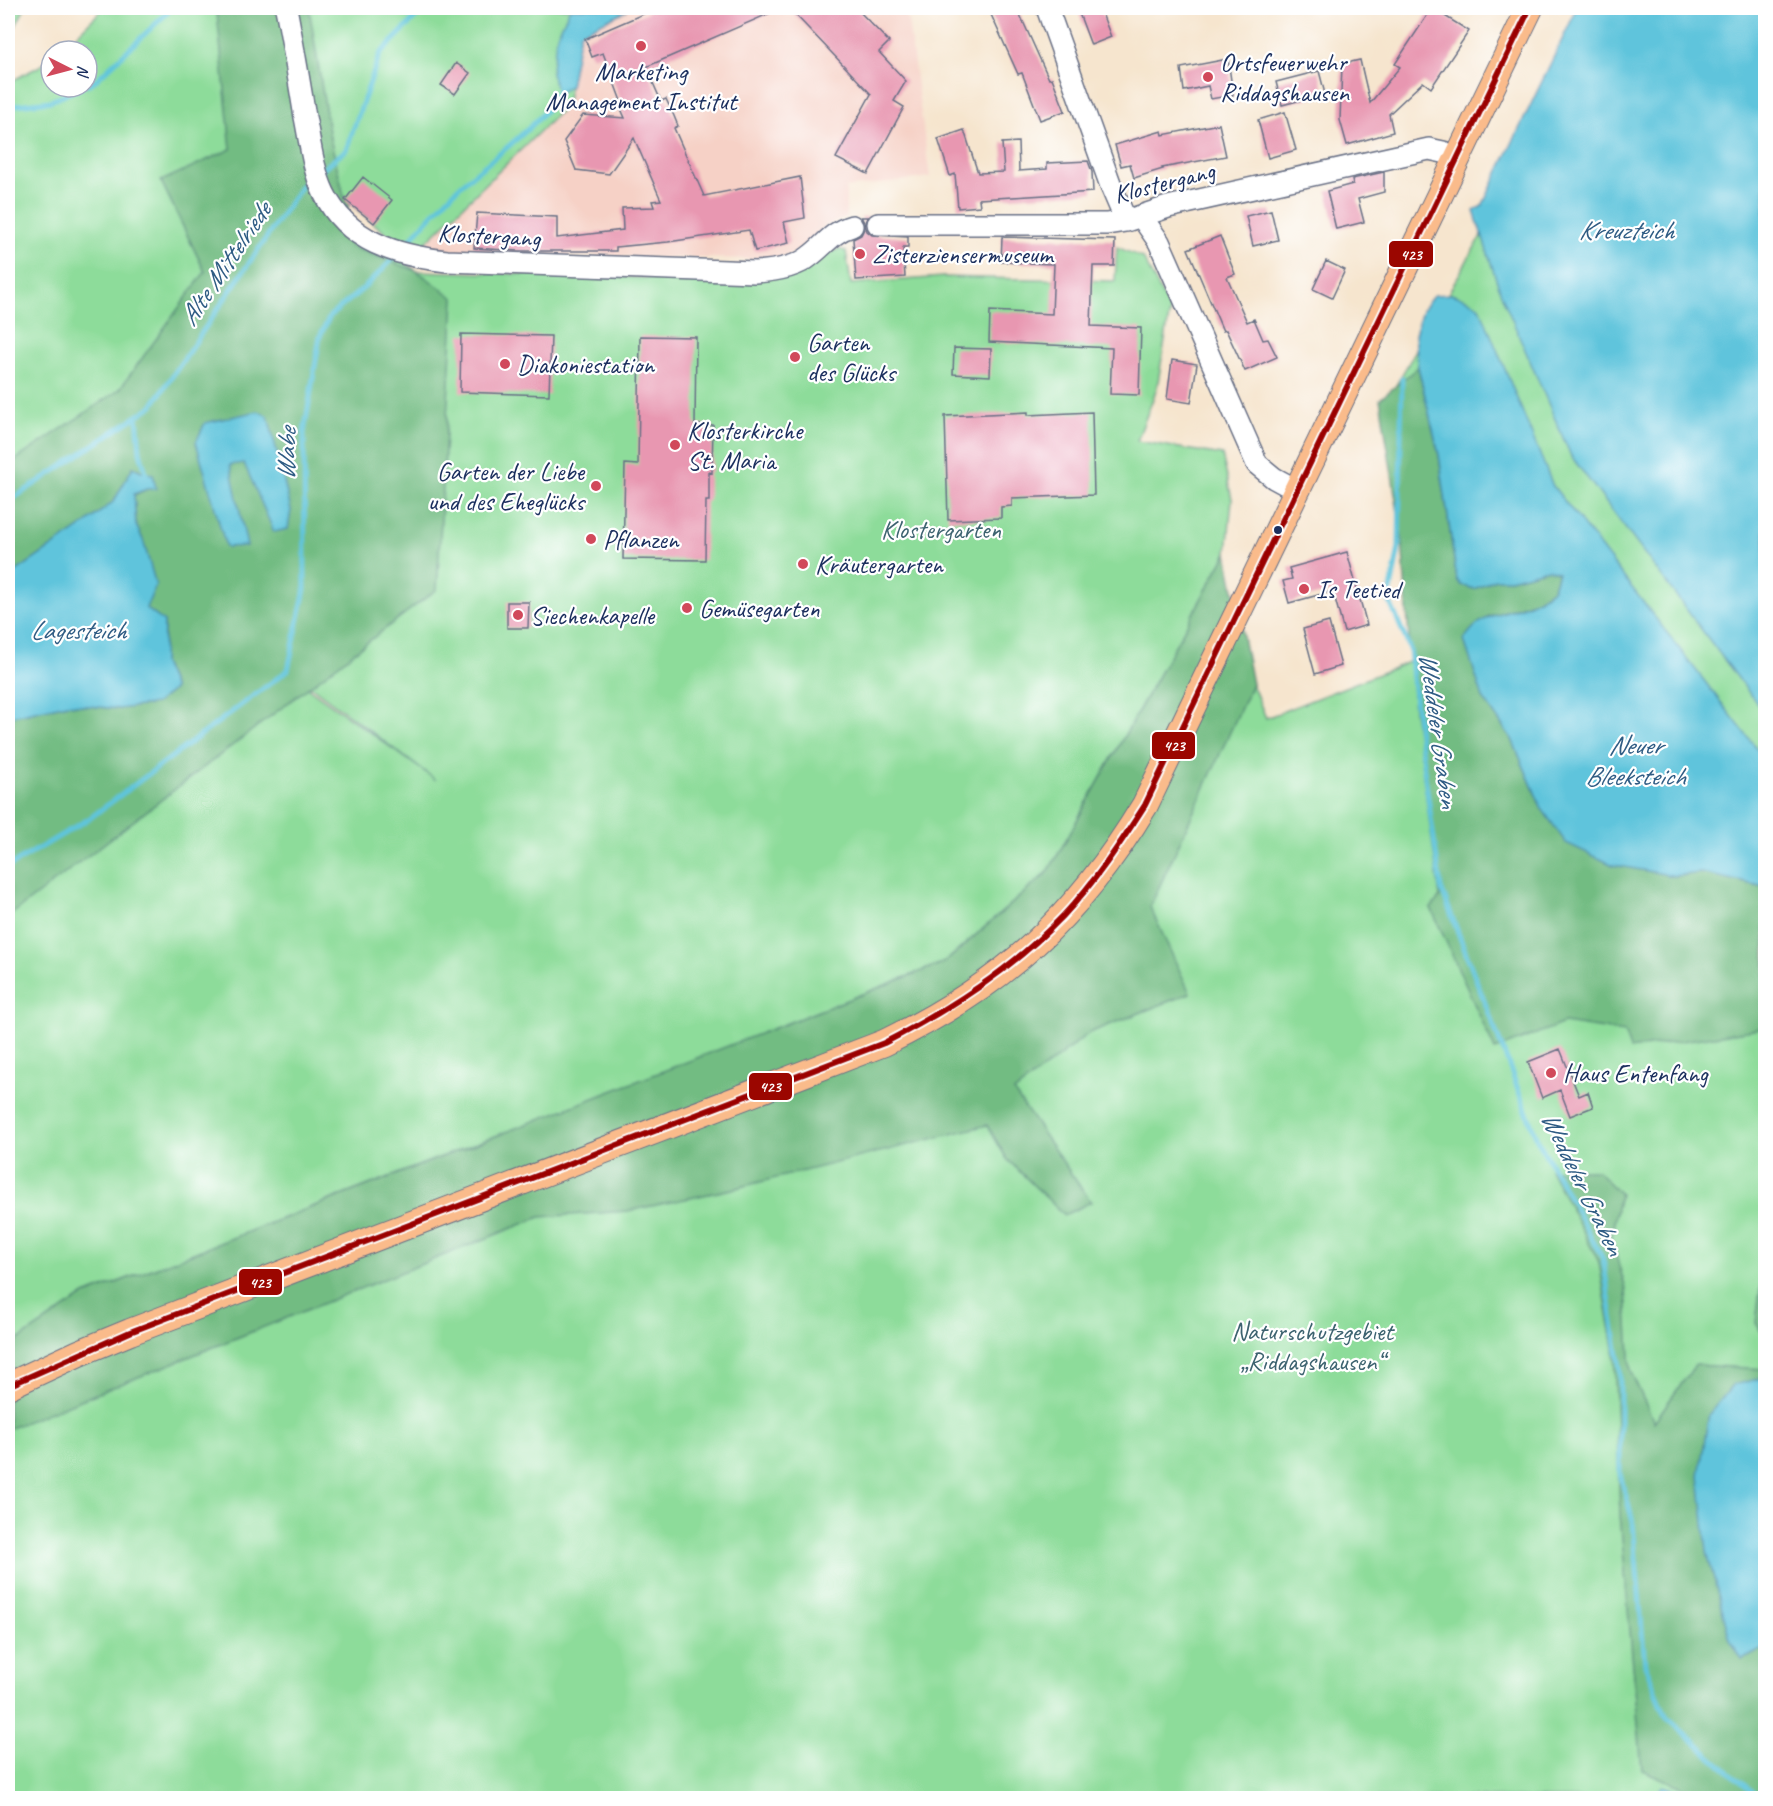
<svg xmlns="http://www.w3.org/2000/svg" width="1773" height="1806" font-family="Caveat,sans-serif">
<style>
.built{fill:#f6d1c6}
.green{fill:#8ddc9a;stroke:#54867c;stroke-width:1.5;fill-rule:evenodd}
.forest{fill:#72bc82;stroke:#467670;stroke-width:1.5}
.water{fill:#5ec4dc;stroke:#3c7a9d;stroke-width:1.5}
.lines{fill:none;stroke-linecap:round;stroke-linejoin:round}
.stream{stroke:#5ec4dc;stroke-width:5}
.building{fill:#e897b1}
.minor-casing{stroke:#686f85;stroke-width:24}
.major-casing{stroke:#686f85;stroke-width:28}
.minor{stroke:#fff;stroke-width:21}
.major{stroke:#fabb8b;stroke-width:26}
.bus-1-casing{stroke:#fff;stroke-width:10}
.bus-1{stroke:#9b0600;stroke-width:6}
.poi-dot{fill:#d1495b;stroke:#fff;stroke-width:2}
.bus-dot{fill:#1b2f5e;stroke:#fff;stroke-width:2}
.labels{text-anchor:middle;stroke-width:4.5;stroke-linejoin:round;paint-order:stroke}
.poi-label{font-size:26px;fill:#1b2f5e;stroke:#fff;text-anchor:start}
.street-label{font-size:26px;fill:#1b2f5e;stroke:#fff}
.park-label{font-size:26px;fill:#3d6370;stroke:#fff}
.water-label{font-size:27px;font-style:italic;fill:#2f5c84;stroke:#fff}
.line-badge{stroke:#fff;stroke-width:2}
.badge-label{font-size:16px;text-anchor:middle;font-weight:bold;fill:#fff}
</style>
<rect width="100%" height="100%" fill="#fff"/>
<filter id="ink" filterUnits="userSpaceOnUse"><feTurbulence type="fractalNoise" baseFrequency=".0167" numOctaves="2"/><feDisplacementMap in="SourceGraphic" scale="12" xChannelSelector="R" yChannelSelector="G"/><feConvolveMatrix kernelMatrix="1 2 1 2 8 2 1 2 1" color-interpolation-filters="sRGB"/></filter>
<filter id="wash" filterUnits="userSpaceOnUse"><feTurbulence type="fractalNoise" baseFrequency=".008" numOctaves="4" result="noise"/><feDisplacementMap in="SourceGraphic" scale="24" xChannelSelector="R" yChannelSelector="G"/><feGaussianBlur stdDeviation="1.35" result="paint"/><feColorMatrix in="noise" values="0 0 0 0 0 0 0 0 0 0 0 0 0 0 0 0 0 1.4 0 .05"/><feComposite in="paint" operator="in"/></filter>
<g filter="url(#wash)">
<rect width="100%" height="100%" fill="#f6e5ce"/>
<path class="built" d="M626,8h273l9,13 22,156 -84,11v30l-20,7 -17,17 -17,12 -18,4 -21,1 -248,-5 -48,-3 -35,-5 144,-140 14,-73 47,-22z"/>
<path class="green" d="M8,8h17l-14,27 -3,1z
M104,8h522l1,2 -47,23 -14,73 -144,140 -33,-10 -40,-33 -4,17 72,51 337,10 85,-32 7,2 5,33 92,-7 172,4 2,-34 26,11 27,52 -13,78 -20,53 85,14 10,44 -5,54 -179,319 -103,90 -860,333 -77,52v-1264l43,-23v27h36v-36h-27zM310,686l126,94 -128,-92z
M1765,8v1790h-1757v-382l794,-309 445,-412 5,-11 14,34 156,-61 -31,-263 102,-179z"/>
<path class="forest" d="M220,8h89l21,130 15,62 6,47 66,24 37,27 -17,291 -429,328v-200l59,-13 52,5 55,-21 -11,-25 1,-41 -18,-14 -3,-68 -7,-15 -2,-30 13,-6 -1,-16 -13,-6 -19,34 -30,24 -76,52v-112l111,-75 86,-118 -44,-91 70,-32 -14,-136z
M1418,367l21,88 18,125 17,9 21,-10h15l38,-10 10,3 -5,17 -20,13 -46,15 -4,81 29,41 30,70 108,62 25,5 26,-3 64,14v141l-135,21 -6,-17 -60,-9 -69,27 -64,-142 9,-11 -26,-186 -12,-173 -22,-139z
M1227,553l25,131 -102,223 40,86 -101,40 -75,59 77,110 -27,13 -57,-56 -20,-34 -255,64 -104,22 -88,6 -532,212v-82l77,-52 860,-333 103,-90z
M1550,1170h47l23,24 -9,43 15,53 5,82 23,50 41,-57 70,4v12l-4,-3 -19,282 23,-12v150h-57l-66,-28 -22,-255 -6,-167 -15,-86z
M1765,1247v91l-9,-15z"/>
<path class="water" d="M570,8h56l1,2 -47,23 -10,53 -12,7 -7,-19 6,-38z
M1576,8h189v706l-194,-258 -70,-162 -27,-83 8,-5 90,-187z
M1451,294l15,5 13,7 74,180 212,273v128l-64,-14 -26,3 -62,-11 -47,-22 -24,-34 -30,-70 -29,-41 -19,-58c17,-29 42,-25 69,-38 7,-3 14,-9 20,-13l5,-17 -10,-3 -38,10h-15l-21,10 -13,-4 -4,-5 -18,-125 -21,-88 -3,-33 7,-24 12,-15z
M258,411l10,5 23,94 -3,19 -14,3 -30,-69 -14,2 17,81 -21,1 -30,-105 9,-19z
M133,467l13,6 7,1 3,15h-9l-13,5 2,31 7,15 13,45 -10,23 18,14 -1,41 11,26 -18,15 -37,5 -52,-5 -59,13v-140l76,-52 30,-24z
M1762,1378l4,3 -1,267 -23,12 -12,-20 -23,-88 -8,-77 10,-61 24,-29z
M1663,1786l24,9 2,3h-38z"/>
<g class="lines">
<path class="stream" d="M87,85l9,-5 69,-65 5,-7
M8,106l43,-5 31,-14
M320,171l26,-21 34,-96 45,-46
M403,248c18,-21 37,-43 57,-62 21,-19 96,-72 98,-98
M1402,378l-3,169 -10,53 21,49 9,86 22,153 96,251 66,120 17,110v105l13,48 12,143 22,53 92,80
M137,416l3,36 6,21
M8,502l144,-96 150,-221 11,-9
M8,867l82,-49 198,-148 17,-81 -1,-156 16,-97 10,-20 36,-30 29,-29"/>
</g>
<g id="blocks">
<path class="building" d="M657,8h125l-136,59 15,34 5,-2 8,17 4,10 -4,2 30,68 96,-19 5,41 -21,4 5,21 -34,8 -6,-21 -81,12 -52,5v4h-97l-45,-3 3,-35 80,4v21l66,-8 -1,-22 32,-1 -2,-6 9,-1 -27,-62 -25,36 -33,-4 -12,-29 19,-26 42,3 -7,-16 3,-1 -18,-48 -11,4 -7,-18z
M789,8h67l33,34 -10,10 27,29 -12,20 10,6 -36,67 -32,-16 35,-64z
M988,8h29l32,71 3,-1 13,33 -25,9 -18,-47 -4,1z
M1077,8h23l11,29 -20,8z
M1432,8l37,23 -38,57 -8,-6 -34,32 4,18 -46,13 -7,-25 2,-56 18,-4 10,43 30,-36 -5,-3z
M1228,59l5,36 -22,4 -3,-13 -24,5 -3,-23z
M456,63l14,10 -15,21 -14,-9z
M1319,71l6,23 -43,11 -6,-23z
M1285,112l11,38 -28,8 -10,-38z
M1219,124l7,32 -64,12 1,1 -29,9 -4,-14 -9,2 -6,-21 47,-14 1,4z
M964,130l14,43 26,-1 -2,-29 16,-1 1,29 28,-2v-6l41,-2 4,11 1,20 -114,7 1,7 -22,2 -3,-34 -5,2 -12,-37z
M1384,172v20l-26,7 6,23 -28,7 -9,-38 26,-7 -1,-5z
M363,177l29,23 -18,23 -29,-23z
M1271,210l7,30 -25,6 -7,-30z
M861,217h7l-3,8 2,6 5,4 36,2v10h-5l2,30 -49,3 -3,-41 8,-4 3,-6v-7z
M1220,236l15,38 -8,3 20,45 7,-3 9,21 5,-1 9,18 -32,14 -19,-41 -3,1 -35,-82z
M1002,237l113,3 -1,26h-21l-2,60 50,2 -2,67 -29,-1 2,-46 -123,-6 1,-31 62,3 2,-50 -53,-2z
M1326,261l19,9 -13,28 -19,-9z
M461,334l90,2 -2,59 -89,-3z
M640,336l56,1 -1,88h18l-1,48 -3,-1v29h-3l-1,59 -82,-1 2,-95 13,1z
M954,348l37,1 -1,27 -37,-2z
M1172,360l25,4 -6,39 -24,-4z
M1028,412v3l64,-3 2,83 -82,3v8l-11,1v11l-53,2 -3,-104z
M1347,552l20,73 -23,7 -11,-41 -44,12 -6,-22 9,-2 -3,-11z
M507,602h22l-1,26h-21z
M1329,622l12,44 -26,8 -12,-45z
M1560,1049l19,47 9,-4 5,15 -23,9 -10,-26 -18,8 -14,-36z"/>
</g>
</g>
<g filter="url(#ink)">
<use href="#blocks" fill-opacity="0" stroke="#686f85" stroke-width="1.5"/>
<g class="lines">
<g class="minor-casing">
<path id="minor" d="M286,8c7,36 13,72 19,109 5,25 8,53 19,76 23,48 73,63 123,68l308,11c18,-1 41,-4 55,-16 16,-12 22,-24 42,-30
M1047,8l64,178 15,35
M1141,216l18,26 98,222 17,14 24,13
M878,224h229l19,-3 42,-14 261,-58 14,3 15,6"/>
</g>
<g class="major-casing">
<path id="major" d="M8,1386l71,-33 51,-21 754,-289c118,-57 193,-125 261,-238l385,-797"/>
</g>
<use href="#minor" class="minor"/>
<use href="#major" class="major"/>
<g class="bus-1-casing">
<path id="bus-1" d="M8,1386l122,-54 754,-289c66,-34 127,-73 179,-127 32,-34 57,-72 82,-111l385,-797"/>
</g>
<use href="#bus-1" class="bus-1"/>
</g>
</g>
<g class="poi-dot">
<circle cx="641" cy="46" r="6"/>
<circle cx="1208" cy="77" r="6"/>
<circle cx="860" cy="254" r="6"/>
<circle cx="795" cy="357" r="6"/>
<circle cx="505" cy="364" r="6"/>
<circle cx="675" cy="445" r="6"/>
<circle cx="596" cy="486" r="6"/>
<circle cx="591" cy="539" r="6"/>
<circle cx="803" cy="564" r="6"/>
<circle cx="1304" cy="589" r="6"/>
<circle cx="687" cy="608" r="6"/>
<circle cx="518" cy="615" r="6"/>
<circle cx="1551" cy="1073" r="6"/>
</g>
<circle class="bus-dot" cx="1278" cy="530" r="5"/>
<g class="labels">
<g class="poi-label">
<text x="1220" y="71">Ortsfeuerwehr<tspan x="1220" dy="30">Riddagshausen</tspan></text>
<text x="641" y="80" text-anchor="middle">Marketing<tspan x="641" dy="30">Management Institut</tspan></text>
<text x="872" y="263">Zisterziensermuseum</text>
<text x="807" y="351">Garten<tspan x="807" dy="30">des Glücks</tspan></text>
<text x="517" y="373">Diakoniestation</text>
<text x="687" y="439">Klosterkirche<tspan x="687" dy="30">St. Maria</tspan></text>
<text x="584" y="480" text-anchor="end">Garten der Liebe<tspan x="584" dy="30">und des Eheglücks</tspan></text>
<text x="603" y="548">Pflanzen</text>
<text x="815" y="573">Kräutergarten</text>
<text x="1316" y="598">Is Teetied</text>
<text x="699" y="617">Gemüsegarten</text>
<text x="530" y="624">Siechenkapelle</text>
<text x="1563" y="1082">Haus Entenfang</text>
</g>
<g class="street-label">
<text transform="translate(1164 182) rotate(-14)" y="9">Klostergang</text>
<text transform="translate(489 235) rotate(3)" y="9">Klostergang</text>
</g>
<g class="park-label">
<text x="941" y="538">Klostergarten</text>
<text x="1312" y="1340">Naturschutzgebiet<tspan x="1312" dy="30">„Riddagshausen“</tspan></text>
</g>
<g class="water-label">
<text x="1626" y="239">Kreuzteich</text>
<text transform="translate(225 264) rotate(-56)" y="9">Alte Mittelriede</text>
<text transform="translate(286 454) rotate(-88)" y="9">Wabe</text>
<text x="78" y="639">Lagesteich</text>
<text transform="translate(1439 730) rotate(82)" y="9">Weddeler Graben</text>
<text x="1635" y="754">Neuer<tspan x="1635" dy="31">Bleeksteich</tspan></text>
<text transform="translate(1583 1183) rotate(64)" y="9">Weddeler Graben</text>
</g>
</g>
<g class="line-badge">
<rect x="1388" y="240" width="46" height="28" rx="6" fill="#9b0600"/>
<rect x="1151" y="731" width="45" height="29" rx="6" fill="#9b0600"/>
<rect x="748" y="1072" width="45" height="29" rx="6" fill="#9b0600"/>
<rect x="238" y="1268" width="45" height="28" rx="6" fill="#9b0600"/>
</g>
<g class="badge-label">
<text x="1411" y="260">423</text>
<text x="1174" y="751">423</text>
<text x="770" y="1092">423</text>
<text x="260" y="1288">423</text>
</g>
<rect width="1773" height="1806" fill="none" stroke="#fff" stroke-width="30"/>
<g transform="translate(69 69) rotate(96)"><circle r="28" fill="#ffffff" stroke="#a4acbf" stroke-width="1.5"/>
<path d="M0-4.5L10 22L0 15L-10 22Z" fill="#d1495b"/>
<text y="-9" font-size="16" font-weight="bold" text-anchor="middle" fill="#1b2f5e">N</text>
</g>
</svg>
